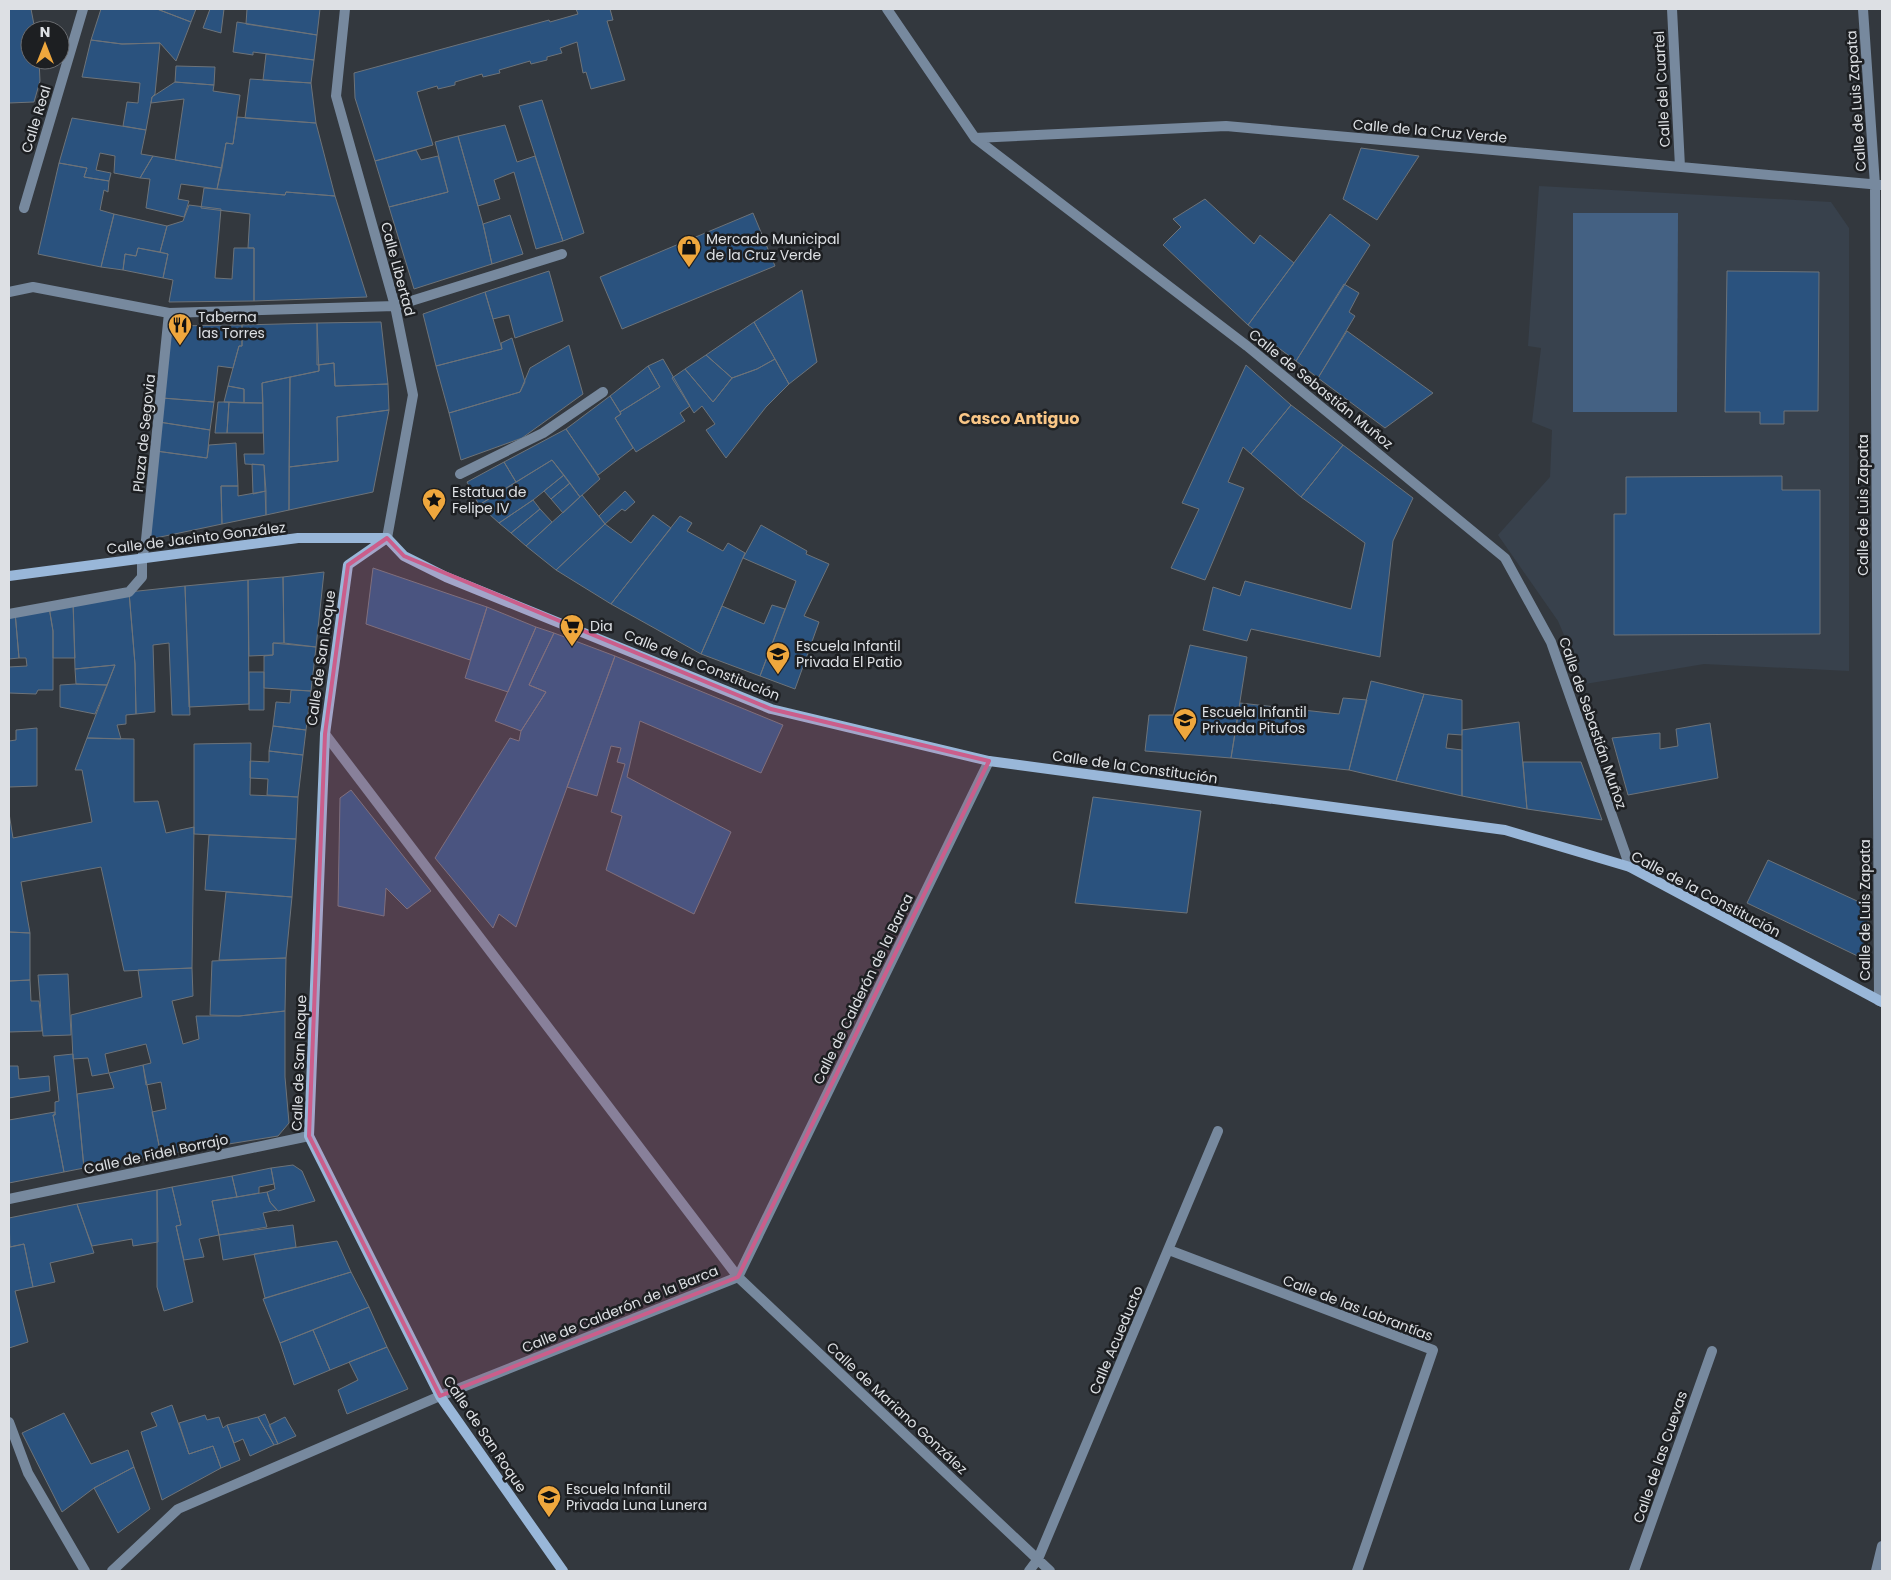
<svg xmlns="http://www.w3.org/2000/svg" width="1891" height="1580" font-family="Poppins,sans-serif">
<style>
.built{fill:#38414c}
.green{fill:#446183}
.building{fill:#2a527e;stroke:#6d7379}
.lines{fill:none;stroke-linecap:round;stroke-linejoin:round}
.street{stroke:#77899e;stroke-width:10}
.secondary{stroke:#99b7d9;stroke-width:10}
.marked{fill:#cb5e8b;fill-opacity:0.2;stroke:#cb5e8b;stroke-width:4;stroke-linejoin:round}
.labels{text-anchor:middle;stroke-width:5;stroke-linejoin:round;paint-order:stroke}
.street-label{font-size:14px;fill:#dde0e4;stroke:#1d1f22}
.poi-label{font-size:14px;fill:#dde0e4;stroke:#1d1f22;text-anchor:start}
.quarter-label{font-size:16px;font-weight:bold;fill:#f9c686;stroke:#1d1f22}
</style>
<rect width="100%" height="100%" fill="#33383e"/>
<path class="built" d="M1539,186l292,16 18,26v443l-145,-7 -119,20 -27,-63 -60,-86 52,-58 2,-47 -20,-8 9,-74 -13,-2z"/>
<path class="green" d="M1573,213h105l-1,199h-104z"/>
<path class="building" d="M9,9h22l4,21h-5v30h9l1,21 -6,21 -25,1z
M101,9h56l34,13 -15,39 -16,-18 -38,1 -31,-4z
M157,9h39l-5,13z
M210,9h14l-3,24 -18,-5z
M247,9h73l-3,26 -71,-11z
M576,9h34l3,11 -6,1 18,59 -34,9 -5,-17 -3,1 -6,-31 -17,6 2,5 -15,4v3l-16,4 -1,-3 -31,9 1,3 -17,4 -1,-3 -27,8v3l-17,4 -1,-3 -20,6 16,53 -58,16 -20,-63 -1,-25 195,-53 1,2 28,-8z
M237,22l80,13 -3,25 -61,-8v3l-20,-3z
M91,40l31,4 38,-1 -5,51 -3,3 -6,33 -23,-4 4,-24 11,1 2,-20 -58,-6z
M266,54l48,6 -3,23 -48,-3z
M176,66l39,1 -1,18 -39,-3z
M250,79l61,4 5,40 -71,-5z
M175,82l39,3 -1,6 27,4 -7,49 -7,-1 -4,25 -47,-8 9,-61 -33,4 1,-6z
M542,100l42,133 -21,8 -44,-135z
M237,117l79,6 19,73 -49,-4 -1,3 -68,-6 9,-46 7,1z
M72,118l74,12 -5,24 12,2 -13,22 -26,-5 1,-17 -15,-3 -4,17 15,3 -2,8 -25,-4 3,-9 -28,-5z
M505,125l12,37 18,-6 28,85 -27,8 -22,-77 -20,8 6,19 -22,7 -20,-70z
M458,136l25,88 9,40 -78,25 -25,-82 59,-15 -13,-50z
M1361,148l58,8 -42,64 -34,-21z
M416,150l5,10 17,-4 10,36 -59,15 -14,-46z
M153,156l69,12 -5,21 -36,-5 -3,15 11,2 -5,16 -38,-9 4,-29 -10,-1z
M59,163l28,5 -3,9 25,4 -1,11 -4,-2 -4,20 14,4 -13,53 -63,-13z
M204,188l81,7 1,-3 49,4 32,101 -113,4v-53h-6l2,-34 -49,-6z
M1205,199l49,45 6,-9 34,28 -46,62 -85,-80 18,-18 -8,-8z
M189,205l32,4 -6,69 17,1 2,-31h20v53l-85,1 4,-22 -10,-2 5,-24 -8,-2 7,-26 16,-5z
M753,213l22,53 -153,63 -22,-52z
M114,214l53,12 -7,26 -22,-4 -2,8 -11,-2 -2,16 -22,-3z
M1330,214l40,31 -74,116 -48,-36z
M510,215l13,39 -31,10 -9,-40z
M138,248l30,6 -5,24 -40,-8 2,-16 11,2z
M549,271l14,50 -48,17 -6,-23 -16,4 -8,-27z
M1727,271l92,1 -1,139h-34v13h-24v-12h-35z
M1344,284l15,9 -10,19 6,4 -37,62 -22,-17z
M802,290l15,72 -28,22 -35,-62z
M485,292l17,57 -66,17 -13,-52z
M381,322l7,62 -53,2 -1,-23 -17,2v-42z
M754,322l21,37 -18,10 -25,9 -26,-23z
M317,323l2,48 -57,12 1,20h-19v-14l-16,-3 11,-40h3v-21z
M242,325v21h-3l-6,22 -15,-2 -4,36 -52,-4 7,-72z
M1347,331l86,62 -48,35 -67,-50z
M512,338l13,44 -5,10 -71,21 -13,-47 66,-17 -1,-6z
M569,345l14,49 -61,44 -61,22 -12,-47 71,-21 10,-24z
M706,355l26,23 -19,24 -28,-33z
M663,359l27,47 -10,7 5,8 -49,31 -21,-34 6,-4 -1,-2 40,-25 -12,-21z
M775,359l14,25 -23,23 -40,51 -20,-28 9,-6 -13,-18 -8,7 -22,-35 13,-9 28,33 19,-24 25,-9z
M334,363l1,23 53,-2 1,26 -52,7 1,44 -49,6 1,-90 29,-6v-6z
M1246,365l45,40 -40,49 -8,-7 -15,35 16,6 -39,92 -34,-12 28,-59 -17,-6z
M648,366l12,21 -40,25 -10,-16z
M290,377l-1,133 -23,5 -2,-50 -19,-1 -1,-10h20l-2,-71z
M228,386l16,3v14l-20,-1z
M610,396l11,18 -6,4 18,30 -35,27 -32,-46z
M162,398l52,4 -4,28 -51,-8z
M218,402h11l-2,31h-12z
M229,402l34,1v30h-36z
M1291,405l52,40 -42,52 -50,-43z
M389,410l-16,82 -84,18v-43l49,-6 -1,-44z
M159,422l51,8 -3,28 -51,-7z
M566,429l34,50 -20,18 -28,-37 -36,22 -12,-20z
M236,443l2,43h-17l1,38 -76,16 10,-89 51,7 2,-13z
M1343,445l70,53 -20,43 -13,116 -129,-28 -4,12 -44,-11 10,-43 27,9 5,-15 106,28 14,-66 -64,-46z
M552,460l12,15 -31,25 -34,23 -20,-18z
M504,462l12,20 -37,23 -12,-23z
M252,464l12,1 2,26 -13,3z
M564,475l6,8 -19,16 -7,-8z
M1782,476v14h38v144l-206,1v-121h12v-37z
M570,483l10,14 -17,16 -12,-14z
M221,486h17v10l28,-5v24l-44,9z
M625,491l10,11 -10,9 -3,-2 -17,15 -6,-8z
M582,495l23,29 -49,46 -30,-24z
M533,500l7,9 -29,24 -12,-10z
M540,509l12,13 -26,24 -15,-13z
M653,515l18,13 -60,76 -55,-34 49,-46 26,19z
M680,516l12,7 -5,8 36,20 5,-8 17,10 -44,101 -90,-50z
M761,525l46,26 -1,3 23,10 -25,52 15,6 -24,67 -35,-13 36,-95 -53,-23z
M373,568l114,39 -17,53 -104,-36z
M324,572l-8,75 -32,-4 -1,-66z
M283,577l1,66h-11v12l-24,1 -1,-76z
M248,580l1,124 -60,3 -4,-121z
M185,586l5,129h-18l-3,-72 -16,2 2,67 -19,2 -1,-50 -6,-72z
M129,592l6,72 1,50 -10,1v9l-9,1 4,14 -34,-1 28,-73 -40,4 -2,-68z
M73,601l2,57h-22v-27l-4,-24z
M772,605l13,4 -25,67 -59,-22 21,-48 42,18z
M49,607l4,24v59h-15l-2,4 -27,-1v-26l18,-1 -1,-8h-7l-4,-46z
M487,607l49,20 -28,65 -43,-14z
M15,612l4,46 -10,1v-45z
M536,627l18,6 -25,52 17,7 -25,39 -26,-10z
M554,633l61,23 -99,271 -17,-13 -6,14 -58,-70 75,-120 9,3 2,-10 25,-39 -17,-7z
M273,643l43,4 -5,44 -47,-3v-32l9,-1z
M1190,645l57,12 -16,101 -86,-7 4,-36h24z
M615,656l168,69 -22,48 -121,-52 -13,56 104,55 -37,82 -88,-44 16,-54 -11,-4 14,-48 -8,-2 4,-14 -10,-2 -14,50 -30,-9z
M115,665l-8,20 -31,-1 -1,-15z
M249,672h15v38h-15z
M1371,681l53,13 -28,87 -47,-11z
M76,684l31,1 -12,29 -35,-7v-22z
M291,690l20,1 -5,39 -33,-4 3,-24 14,1z
M1424,694l38,6v35l-14,-1 -2,14 16,2v46l-66,-15z
M1343,698l24,2 -18,70 -118,-12 9,-55 99,11z
M1519,722l8,87 -65,-13v-66z
M1710,723l8,55 -90,17 -16,-57 48,-5v16l18,-3 -2,-17z
M273,726l33,4 -3,25 -34,-4z
M37,728v58l-28,1v-46l7,-1v-10z
M87,738l47,1v63l24,-1 8,32 28,-6 -2,141 -68,3 -23,-104 -80,15 9,51 -21,-1v-119l4,25 79,-16 -10,-52h-7z
M251,743l-1,52 48,2 -2,42 -102,-5v-90z
M269,751l34,4 -5,42 -31,-2 1,-16 -18,-1v-17l19,1z
M1523,762h58l21,58 -75,-11z
M351,790l80,101 -24,18 -21,-21 -2,28 -46,-10 2,-108z
M1093,797l108,14 -14,102 -112,-10z
M209,835l87,4 -4,58 -87,-7z
M1768,860l100,46v55l-121,-58z
M226,892l66,5 -6,61 -67,2z
M9,932l21,1v47l-21,1z
M286,958l-1,53 -46,5 -29,-1 2,-54z
M192,968l1,28 -21,5 11,43 16,-5 -3,-23h43l46,-5v66l4,46 -11,13 -117,19 -9,-43 14,-3 -5,-27 -15,3 -3,-20 8,-2 -5,-19 -41,10 4,19 -17,3 -4,-18 -15,1 -2,-44 71,-18 -4,-27z
M68,974l3,61 -28,1 -5,-61z
M30,980l1,21h8l3,30 -33,1v-51z
M73,1054l11,114 -20,4 -11,-57h2v-13l4,-1 -5,-45z
M143,1065l18,90 -77,13 -7,-74 37,-6 -5,-15z
M9,1066h9l1,13 30,-3 1,15 -41,7z
M55,1112v3h-2l11,57 -55,11v-63z
M293,1165l9,6 13,30 -37,10 -8,-9 -3,-10 8,-3 -4,-21z
M271,1168l3,16 -15,3v6l-22,4 -5,-21z
M232,1176l5,21 -25,4 7,34 -20,4 5,18 -20,3 -8,-34 5,-1 -9,-38z
M172,1187l9,38 -5,1 17,76 -29,9 -7,-24v-97z
M157,1190l1,52 -25,4 -1,-7 -40,7 -15,-42z
M267,1192l3,10 7,8 -14,3 4,14 -48,8 -7,-34z
M77,1204l17,49 -44,10 5,19 -22,5 -9,-43 -14,3 -1,-29z
M293,1225l3,22 -73,13 -4,-25z
M9,1239l1,8 14,-3 9,43 -18,4 13,51 -19,6z
M337,1241l14,31 -86,26 -11,-44z
M351,1272l18,35 -89,36 -17,-44z
M369,1307l18,40 -57,23 -17,-40z
M313,1330l17,40 -36,15 -14,-42z
M387,1347l21,42 -61,25 -9,-24 20,-10 -9,-18z
M172,1405l17,49 24,-8 8,22 -59,32 -21,-68 16,-6 -6,-13z
M64,1413l27,51 37,-14 6,17 -40,21 -32,24 -40,-79z
M265,1414l13,30 -4,1 -16,-28z
M205,1415l2,5 12,-3 4,11 4,-3 13,35 -19,8 -8,-22 -24,8 -10,-31z
M258,1417l16,28 -24,11 -7,-17 -9,4 -7,-18z
M285,1417l11,19 -18,8 -9,-19z
M134,1467l16,42 -32,24 -24,-45z"/>
<g class="lines">
<path class="street" d="M345,9l-9,87 59,210 18,89 -26,143
M887,9l88,129 272,208 258,212 46,84 79,225
M1672,9l8,158
M1863,9l12,176 4,816
M975,138l251,-12 655,59
M24,208l59,-199
M9,292l24,-5 136,26 226,-7 167,-52
M460,474l83,-41 60,-41
M9,614l120,-22 13,-15v-18l4,-19 23,-227
M325,734l413,543 312,294
M9,1199l300,-63
M1169,1250l264,100 -76,221
M9,1422l19,51 57,98
M112,1571l66,-62 262,-113 298,-119 251,-516
M1029,1571l9,-12 180,-428
M1634,1571l78,-220
M1876,1571l6,-25"/>
<path class="secondary" d="M387,538l17,18 42,21 325,132 218,52 516,69 125,37 252,135
M387,538l-39,27 -23,169 -16,402 131,260 123,175
M9,576l289,-38h89"/>
</g>
<path class="marked" d="M387,538l17,18 367,153 218,52 -251,516 -298,119 -131,-260 16,-402 23,-169z"/>
<defs>
<g id="shop-pin" transform="scale(1.25)"><path d="M0 17L-7.5 6A9.5 9.5 0 1 1 7.5 6Z" fill="#efa73d" stroke="#1d1f22"/><path d="M-5-2.5h2.3a2.7 3.5 0 0 1 5.4 0H5L5.5 6h-11ZM-1.5-2.5h3a1.5 2.3 0 0 0-3 0Z" fill="#111"/></g>
<g id="restaurant-pin" transform="scale(1.25)"><path d="M0 17L-7.5 6A9.5 9.5 0 1 1 7.5 6Z" fill="#efa73d" stroke="#1d1f22"/><path d="M-5-6h1v4h1v-4h1v4h1v-4h1v5L-1.5 .5V6h-2V.5L-5-1ZM5-6V6H3V1.5H1.5Q1.5-4 5-6Z" fill="#111"/></g>
<g id="sight-pin" transform="scale(1.25)"><path d="M0 17L-7.5 6A9.5 9.5 0 1 1 7.5 6Z" fill="#efa73d" stroke="#1d1f22"/><path d="M0-6L1.8-2.2L6-1.7L2.9 1.2L3.7 5.4L0 3.3L-3.7 5.4L-2.9 1.2L-6-1.7L-1.8-2.2Z" fill="#111"/></g>
<g id="supermarket-pin" transform="scale(1.25)"><path d="M0 17L-7.5 6A9.5 9.5 0 1 1 7.5 6Z" fill="#efa73d" stroke="#1d1f22"/><path d="M-6-5.5h2.5l.6 2H6L4.5 2H-2.5L-4.4-4H-6ZM-1.5 3.2a1.3 1.3 0 1 0 .1 0ZM3 3.2a1.3 1.3 0 1 0 .1 0Z" fill="#111"/></g>
<g id="school-pin" transform="scale(1.25)"><path d="M0 17L-7.5 6A9.5 9.5 0 1 1 7.5 6Z" fill="#efa73d" stroke="#1d1f22"/><path d="M0-5L7-2L0 1L-7-2ZM-4 1L0 2.5L4 1V4Q0 6-4 4Z" fill="#111"/></g>
</defs>
<g fill-rule="evenodd">
<use href="#shop-pin" x="689" y="247"/>
<use href="#restaurant-pin" x="180" y="325"/>
<use href="#sight-pin" x="434" y="500"/>
<use href="#supermarket-pin" x="572" y="626"/>
<use href="#school-pin" x="778" y="654"/>
<use href="#school-pin" x="1185" y="720"/>
<use href="#school-pin" x="549" y="1497"/>
</g>
<g class="labels">
<g class="street-label">
<text transform="translate(1662 89) rotate(-93)" y="5">Calle del Cuartel</text>
<text transform="translate(1856 101) rotate(-94)" y="5">Calle de Luis Zapata</text>
<text transform="translate(36 119) rotate(-73)" y="5">Calle Real</text>
<text transform="translate(1430 131) rotate(5)" y="5">Calle de la Cruz Verde</text>
<text transform="translate(398 269) rotate(75)" y="5">Calle Libertad</text>
<text transform="translate(1321 389) rotate(39)" y="5">Calle de Sebastián Muñoz</text>
<text transform="translate(144 433) rotate(-84)" y="5">Plaza de Segovia</text>
<text transform="translate(1863 505) rotate(-90)" y="5">Calle de Luis Zapata</text>
<text transform="translate(196 538) rotate(-7)" y="5">Calle de Jacinto González</text>
<text transform="translate(321 658) rotate(-82)" y="5">Calle de San Roque</text>
<text transform="translate(702 665) rotate(22)" y="5">Calle de la Constitución</text>
<text transform="translate(1593 723) rotate(71)" y="5">Calle de Sebastián Muñoz</text>
<text transform="translate(1135 767) rotate(8)" y="5">Calle de la Constitución</text>
<text transform="translate(1706 894) rotate(28)" y="5">Calle de la Constitución</text>
<text transform="translate(1865 910) rotate(-90)" y="5">Calle de Luis Zapata</text>
<text transform="translate(863 989) rotate(-64)" y="5">Calle de Calderón de la Barca</text>
<text transform="translate(299 1063) rotate(-88)" y="5">Calle de San Roque</text>
<text transform="translate(156 1154) rotate(-12)" y="5">Calle de Fidel Borrajo</text>
<text transform="translate(1358 1308) rotate(21)" y="5">Calle de las Labrantías</text>
<text transform="translate(620 1309) rotate(-22)" y="5">Calle de Calderón de la Barca</text>
<text transform="translate(1116 1340) rotate(-67)" y="5">Calle Acueducto</text>
<text transform="translate(897 1408) rotate(43)" y="5">Calle de Mariano González</text>
<text transform="translate(485 1434) rotate(56)" y="5">Calle de San Roque</text>
<text transform="translate(1660 1457) rotate(-71)" y="5">Calle de las Cuevas</text>
</g>
<g class="poi-label">
<text x="706" y="244">Mercado Municipal<tspan x="706" dy="16">de la Cruz Verde</tspan></text>
<text x="198" y="322">Taberna<tspan x="198" dy="16">las Torres</tspan></text>
<text x="452" y="497">Estatua de<tspan x="452" dy="16">Felipe IV</tspan></text>
<text x="590" y="631">Dia</text>
<text x="796" y="651">Escuela Infantil<tspan x="796" dy="16">Privada El Patio</tspan></text>
<text x="1202" y="717">Escuela Infantil<tspan x="1202" dy="16">Privada Pitufos</tspan></text>
<text x="566" y="1494">Escuela Infantil<tspan x="566" dy="16">Privada Luna Lunera</tspan></text>
</g>
<g class="quarter-label">
<text x="1019" y="424">Casco Antiguo</text>
</g>
</g>
<rect width="1891" height="1580" fill="none" stroke="#dde0e4" stroke-width="20"/>
<g transform="translate(45 45)"><circle r="24" fill="#1d1f22" stroke="#6a6c70"/>
<path d="M0-4L9 19L0 12L-9 19Z" fill="#efa73d"/>
<text y="-8" font-size="14" font-weight="bold" text-anchor="middle" fill="#dde0e4">N</text>
</g>
</svg>
